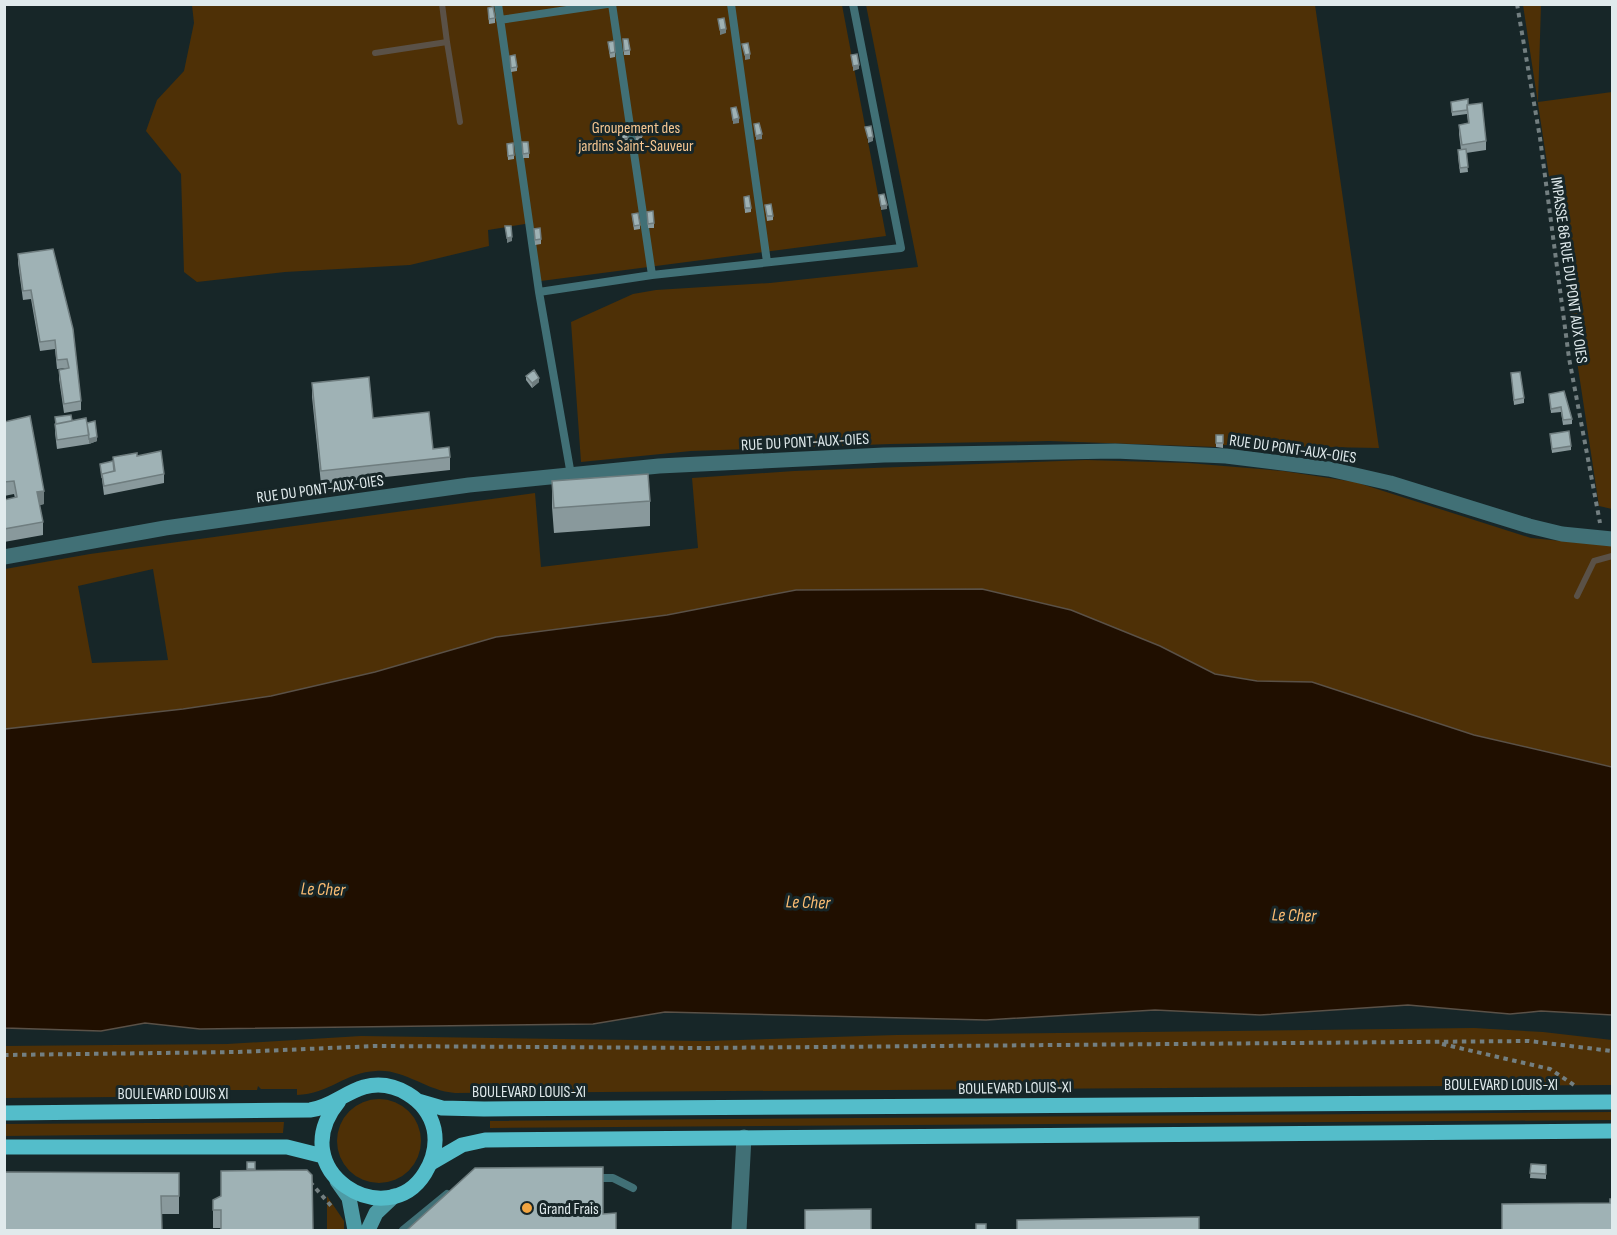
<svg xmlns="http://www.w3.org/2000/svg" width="1617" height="1235" font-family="'Sofia Sans Condensed',sans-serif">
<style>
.green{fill:#4e3006;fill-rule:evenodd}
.water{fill:#200f00;stroke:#5a5147;stroke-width:1.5}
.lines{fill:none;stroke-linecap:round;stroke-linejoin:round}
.stream{stroke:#5a5147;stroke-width:6}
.path{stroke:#737f81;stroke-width:4;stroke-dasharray:4.5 4.5;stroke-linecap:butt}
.service{stroke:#417076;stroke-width:8}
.minor{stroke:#417076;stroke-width:15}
.secondary{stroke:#4d9ba5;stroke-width:15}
.primary{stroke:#54bdca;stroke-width:15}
.wall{fill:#89999c}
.shaded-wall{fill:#6f7d7f}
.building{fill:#9fb2b5;stroke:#6f7d7f;stroke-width:1.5}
.poi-dot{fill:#f2a541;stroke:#172628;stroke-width:2}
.labels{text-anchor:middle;stroke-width:6;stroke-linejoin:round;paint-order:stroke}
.park-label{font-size:16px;fill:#f6c792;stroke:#172628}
.street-label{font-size:16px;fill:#e0eaec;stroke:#172628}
.poi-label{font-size:16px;fill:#e0eaec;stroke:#172628;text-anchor:start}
.water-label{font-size:18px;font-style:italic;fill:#fcbd73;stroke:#172628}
</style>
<rect width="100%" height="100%" fill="#172628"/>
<path class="green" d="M192,5h650l44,231 -345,45 -10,-58 -43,7 1,16 -79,19 -125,7 -88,10 -13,-10 -3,-98 -35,-43 11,-31 27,-29 10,-48z
M866,5h449l64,443 -156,-3 -7,2 -167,-6 -158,3 -200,7 -110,11 -10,-140 62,-28 23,-4 114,-7 148,-16z
M1523,5h18l-3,97 74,-10v417l-13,-3z
M1086,460l102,3 95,8 72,11 176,56 81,8v221l-138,-32 -162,-52 -55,-2 -42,-7 -55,-28 -89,-36 -89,-21 -186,1 -129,25 -171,22 -121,35 -104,24 -88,13 -178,20v-160l85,-15 445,-61 6,74 157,-19 -6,-70 102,-7zM153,569l15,91 -76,3 -14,-77z
M1474,1028l69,4 69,8v45l-1157,8c-29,-2 -50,-24 -79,-22 -30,1 -47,23 -79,24v-6h-36l-3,-3 -1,4h-29l1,6 -225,2 1,-52 222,-2 134,-8 345,5 190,-6z
M337 1141a42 42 0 1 1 84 0a42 42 0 1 1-84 0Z
M1612,1112v8l-1122,8v-7z
M284,1122l-1,11 -278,3v-12z
M327,1196l17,25v9h-17z"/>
<path class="water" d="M982,589l89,21 89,36 55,28 42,7 55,1 162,53 138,32v248l-71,-4 -31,3 -102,-9 -148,10 -105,-5 -169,10 -321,-8 -72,12 -393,5 -55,-6 -44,8 -96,-3v-299l178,-20 88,-13 104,-24 121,-35 171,-22 129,-25z"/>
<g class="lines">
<path class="stream" d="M447,42l13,80
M375,53l72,-11 -5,-38
M1577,596l17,-35 18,-5"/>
<path class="path" d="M1517,4l23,134 29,220 31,165
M1442,1044l108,25 24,16
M4,1055l234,-3 137,-6 327,2 827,-7 83,10
M310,1182l23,26"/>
<path class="service" d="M498,4l41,288
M612,4l40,271
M731,4l36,258
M500,20l107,-16
M571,475l-32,-183 113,-17 249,-27 -48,-244
M594,1178h19l20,10
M403,1230l44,-36"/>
<path class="minor" d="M4,557l161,-29 304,-43 190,-19 225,-11 231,-4 111,5 103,13 61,14 139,43 33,8 50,5
M739,1230l5,-93"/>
<path class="secondary" d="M337,1181l12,17 6,32
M368,1230l8,-17 18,-17"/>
<path class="primary" d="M418,1101l24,7 42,1 1128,-7
M4,1113l306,-3c21,-3 34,-17 54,-23 30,-8 63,12 70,42 3,15 -1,31 -9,44 -38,62 -144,-2 -86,-72
M4,1147h283l36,9
M431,1163l31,-18 23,-5 1127,-9"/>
</g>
<path class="wall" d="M488,8l7,10v5l-6,1z
M623,39l7,11v5h-6z
M608,42l7,10v5l-5,1z
M510,56l7,11v4l-6,1z
M1451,102l17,3 18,36v9l-20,3 2,19 -8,1 -2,-18v-5h3l-2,-16v-9l9,-2 -1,-9 -15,2z
M635,126l7,10v5l-6,1z
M620,127l8,11v5l-6,1z
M522,142l7,11v5h-6z
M507,144l7,11v4l-6,1z
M744,197l7,11v4l-6,1z
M765,205l8,11v4l-6,1z
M647,212l7,11v5h-6z
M632,214l8,11v4l-6,1z
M534,229l7,10v5l-6,1z
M53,249l28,152v9l-17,3 -5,-34v-9l8,-2 -10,1 -2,-20 -15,2 -9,-52 -8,1 -5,-37v-9z
M1511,373l13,25v5l-10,2z
M526,376l13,6 -7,6 -6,-8z
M312,383l61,35 77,39v13l-129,14 -9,-87z
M1549,394l23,25v5l-9,1 -2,-13 -10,1z
M55,417l32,6 10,18 -8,3 -32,5 -2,-16z
M4,422l40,82 -5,1 4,17v13l-39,7v-42l11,-2 -1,-4 -10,2z
M1550,434l21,12v4l-19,3z
M1216,435h7v13l-7,-1z
M137,456l27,18v9l-60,12 -4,-31 13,-3v-4z
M552,481l98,20v25l-96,7 -2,-26z
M247,1162h8v9l-34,57h-8v-28l8,-4 26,-25z
M1531,1164l15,1v14l-16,-1z
M179,1173v41h-17l-158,16z"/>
<path class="shaded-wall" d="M726,29v4l-6,2v-5z
M750,54v5l-5,1v-5z
M859,65v4l-6,2v-5z
M739,118v5l-6,1v-4z
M762,134v5l-6,1v-4z
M873,137v4l-5,2v-5z
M887,205v4l-6,1v-4z
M512,237v4l-5,2v-5z
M539,378v4l-7,6v-5z
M97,437v4l-8,3v-5z
M44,491v13l-7,2v-14z"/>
<path class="building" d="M493,7l2,11 -6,1 -1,-11z
M724,18l2,11 -6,1 -2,-11z
M623,39h5l2,11 -6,1z
M614,41l1,11 -5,1 -2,-11z
M748,43l2,11 -5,1 -3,-11z
M857,54l2,11 -6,1 -2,-11z
M515,55l2,12 -6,1 -1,-12z
M1468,99v6h-1v5l-15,2 -1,-10z
M1482,103l4,38 -24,4 -3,-20 10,-2 -2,-18z
M736,107l3,11 -6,2 -2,-12z
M759,123l3,11 -6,2 -2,-12z
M641,125l1,11 -6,1 -1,-11z
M871,126l2,11 -5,1 -3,-11z
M620,127h6l2,11 -6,1z
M522,142h6l1,11 -6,1z
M513,143l1,12 -6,1 -1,-12z
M1466,149l2,18 -8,1 -2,-18z
M884,194l3,11 -6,1 -2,-11z
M749,196l2,12h-6l-1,-11z
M771,204l2,12h-6l-2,-11z
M653,211l1,12 -6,1 -1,-12z
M638,213l2,12 -6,1 -2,-12z
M505,226h6l1,11 -5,1z
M540,228l1,11 -6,1 -1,-11z
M53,249l20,80 8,72 -17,3 -5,-34 10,-2 -2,-9 -10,1 -2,-20 -15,2 -9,-52 -8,1 -5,-37z
M534,370l5,8 -7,5 -6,-7z
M1520,372l4,26 -10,2 -3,-27z
M369,377l4,41 56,-6 4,37 16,-2 1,10 -129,14 -9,-88z
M1564,391l8,28 -9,1 -2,-13 -10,2 -2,-15z
M71,415l1,6 -16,3 -1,-7z
M30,416l14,75 -7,1 6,30 -39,7v-29l13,-3 -3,-16 -10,1v-60z
M86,418l3,17 -32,5 -2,-16z
M95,421l2,16 -8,2 -2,-16z
M1569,431l2,15 -19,3 -2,-15z
M1216,435h7v8h-7z
M161,451l3,23 -60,12 -2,-12 13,-3 -2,-14 24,-4v3z
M113,461l1,10 -12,3v4l-2,-14z
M648,474l2,27 -96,7 -2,-27z
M247,1162h8v7h-8z
M1531,1164l15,1v9l-16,-1z
M603,1167v47l13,-1v17h-209l68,-62z
M307,1170l5,5 1,55h-92v-20h-8v-10l8,-4v-25z
M4,1172l175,1v23h-18l1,34h-158z
M1610,1199h2v31h-110v-26l108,-1z
M871,1209v21h-66v-20z
M1199,1217v13h-182v-10z
M976,1224h10v6h-10z"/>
<circle class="poi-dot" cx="527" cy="1208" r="6"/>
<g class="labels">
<g class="park-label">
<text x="636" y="133">Groupement des<tspan x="636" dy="18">jardins Saint-Sauveur</tspan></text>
</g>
<g class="street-label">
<text transform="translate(1570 270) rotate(82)" y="6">IMPASSE 86 RUE DU PONT AUX OIES</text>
<text transform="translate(805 441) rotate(-3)" y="6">RUE DU PONT-AUX-OIES</text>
<text transform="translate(1293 448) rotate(8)" y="6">RUE DU PONT-AUX-OIES</text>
<text transform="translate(320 488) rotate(-8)" y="6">RUE DU PONT-AUX-OIES</text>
<text x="1501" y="1090">BOULEVARD LOUIS-XI</text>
<text transform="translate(1015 1087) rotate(-1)" y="6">BOULEVARD LOUIS-XI</text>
<text x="529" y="1097">BOULEVARD LOUIS-XI</text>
<text x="173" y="1099">BOULEVARD LOUIS XI</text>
</g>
<g class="poi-label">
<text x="539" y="1214">Grand Frais</text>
</g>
<g class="water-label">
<text transform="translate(323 889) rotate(2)" y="6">Le Cher</text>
<text transform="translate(808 902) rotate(2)" y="6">Le Cher</text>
<text transform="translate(1294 915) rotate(2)" y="6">Le Cher</text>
</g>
</g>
<rect width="1617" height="1235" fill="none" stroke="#e0eaec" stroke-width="12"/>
</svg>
